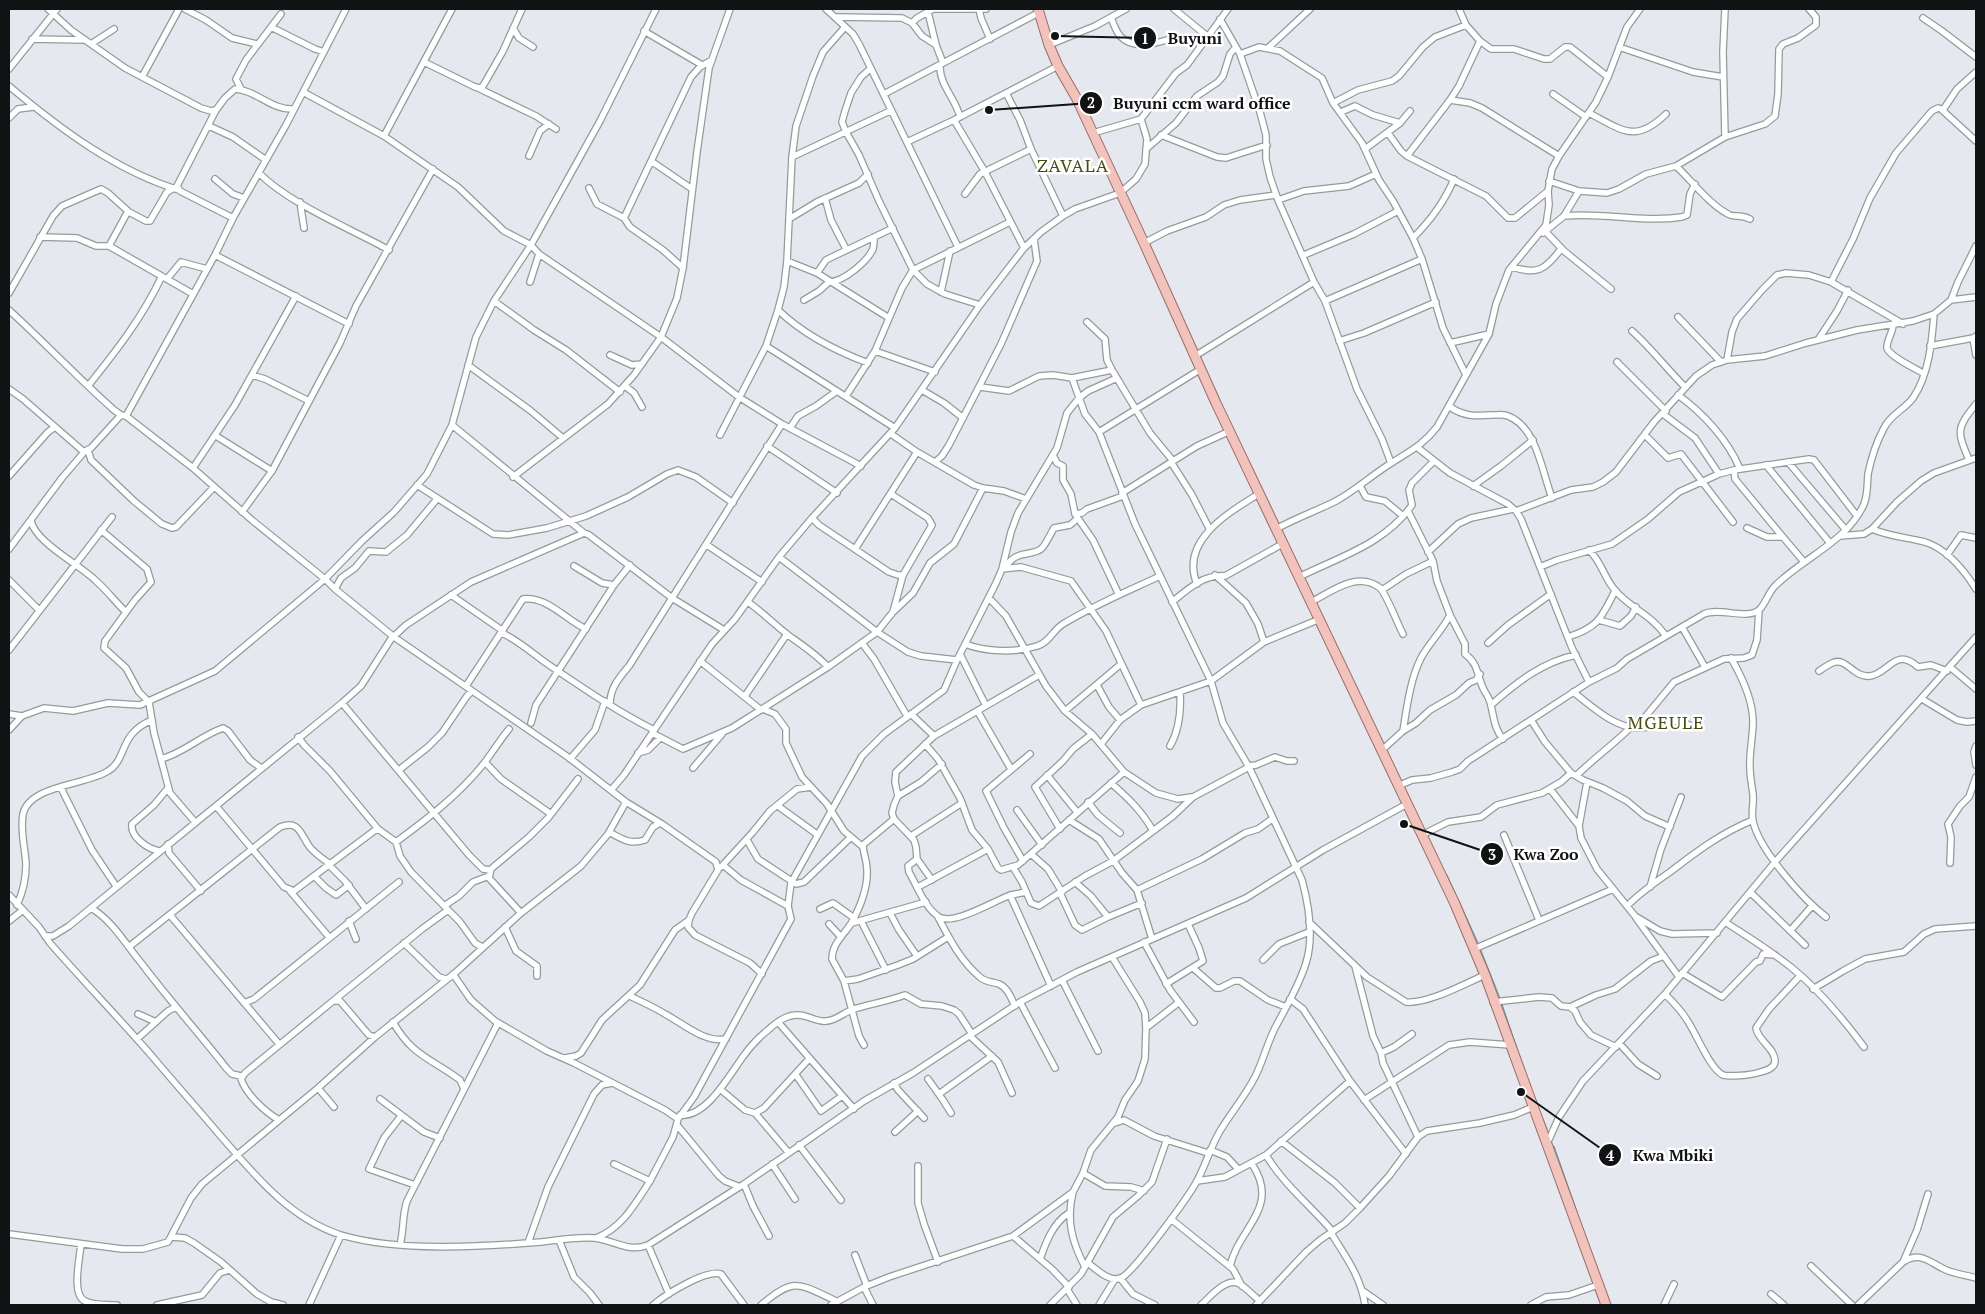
<svg xmlns="http://www.w3.org/2000/svg" width="1985" height="1314" font-family="'PT Serif',serif">
<style>
.lines{fill:none;stroke-linecap:round;stroke-linejoin:round}
.stream{stroke:#4ca4ac;stroke-width:1}
.street-casing{stroke:#959a9e;stroke-width:8}
.primary-casing{stroke:#9c6b64;stroke-width:11}
.street{stroke:#fff;stroke-width:5.5}
.primary{stroke:#f1c3bc;stroke-width:9}
.labels{text-anchor:middle;stroke-width:5;stroke-linejoin:round;paint-order:stroke}
.quarter-label{font-size:18px;letter-spacing:1px;fill:#494d11;stroke:#fff}
.leader{fill:none;stroke:#101214;stroke-width:2}
.callout-dot{fill:#101214;stroke:#fff;stroke-width:2}
.mark-label{font-size:15px;text-anchor:middle;font-weight:bold;fill:#fff}
.callout-label{font-size:16px;text-anchor:middle;font-weight:bold;fill:#101214;stroke:#fff;stroke-width:5;stroke-linejoin:round;paint-order:stroke}
</style>
<rect width="100%" height="100%" fill="#e5e9ef"/>
<g class="lines">
<path class="stream" d="M1447,875l32,70
M1480,948l20,50
M1502,1004l22,65
M1543,1119l4,10
M1554,1146l22,63"/>
<g class="street-casing">
<path id="street" d="M48,9l23,21 54,38 76,40 10,3 5,-1
M185,9l21,11 26,18 25,6
M656,9l-56,112 -69,124 -37,56 -18,36 -24,88 132,108 5,2 83,63 52,32
M826,9l27,25 6,10 99,203
M979,9l2,9 9,21
M1174,9l33,27
M1459,9l7,16 14,16 11,8h23l30,10h6l15,-12h5l38,30
M928,12l8,33
M837,17l65,1 10,5 10,13 14,9 7,18
M1111,17c2,6 5,14 9,19 13,14 34,8 50,3
M1923,18l19,13 34,26
M1220,19l20,35 20,58 6,23v24l4,18 8,23 36,82 11,19 32,88 25,50 9,24
M912,23l5,-5 16,-9h53
M271,27l44,22 9,3
M513,28l6,10 14,9
M644,31l58,34
M32,39l53,1
M91,44l23,-15
M1049,45l46,-19 31,-17
M1619,47l74,25 30,5
M1268,48l42,-39
M1240,54l19,-7 21,4 42,27 11,25 29,40 17,37 14,21 20,37 9,21 21,69 23,47
M424,62l51,25 5,1 3,-2 20,-35 19,-42
M940,65c-1,20 16,34 20,52
M9,69l48,-60
M870,69l-9,8 -10,16 -6,18 -3,11 4,10 13,23 20,46 34,69 14,14 18,10 35,11
M142,77l37,-68
M9,86c50,42 107,85 170,104
M476,87l60,29 20,13
M241,89l-5,-10 10,-19 35,-46
M303,92l81,44 74,51 46,44 27,14 8,9 122,83 78,60 43,27 79,42
M1006,93l14,27 11,29 32,67
M884,94l156,-82
M1553,94l33,23
M1450,100l20,3 12,5 77,48
M1333,103l25,-13 34,-9 7,-5 24,-29 12,-10 31,-12
M1943,110l14,-21 19,-17
M1341,112l14,-6 18,9 27,8
M1589,113c33,17 46,31 77,1
M9,118l9,-9 15,-2
M954,120l31,52 39,76
M209,126l24,11 33,23
M1093,133l48,-14
M1388,133l13,18 6,5 79,40 22,22h7l33,-27
M1161,135l56,22 9,1 41,-13
M384,136l68,-127
M1725,137l-2,-85 2,-43
M907,142l47,-22 104,-54
M1146,149l30,-26 21,-27 21,-14 5,-6 7,-22 6,-7
M1365,149l35,-26 10,-12
M529,156l11,-25 9,-7
M1407,156l43,-56 9,-14 21,-45
M792,157l98,-46
M651,161l41,28
M1676,166c15,14 34,39 52,48 6,4 12,0 22,5
M259,173c29,30 92,56 130,77
M215,179l18,15 11,4
M1549,181l30,10 28,2 12,-4 27,-15 30,-8 49,-29 40,-13 10,-8 3,-22 1,-45 4,-5 15,-6 18,-13v-8l-7,-8
M589,188l8,16 27,14
M965,194l15,-20 51,-25
M825,198l6,22 15,29
M1278,200l26,-9 45,-5 27,-12
M300,202l4,26
M1564,216c39,-4 79,7 118,1l5,-2 3,-21 5,-10
M233,218l-53,-27 -3,-5 39,-76 9,-12 10,-9c21,1 36,21 58,20
M789,219l28,-17 42,-19 9,-9
M1546,232l18,19 47,38
M1543,233l21,-17 15,-25
M40,237l37,1 19,8h13l84,48
M1413,238c18,-18 31,-35 41,-59
M1144,243l23,-12 39,-14 18,-12 16,-5 36,-5
M109,246l18,-33 2,-1 17,9h4l17,-29 7,-4
M215,255l134,69
M1304,255l50,-21 44,-23
M787,261l30,12 72,45
M1512,267c26,8 33,3 49,-18
M683,268l-20,-18 -33,-23 -6,-9 67,-141 9,-10 12,-7
M817,273l9,-13 6,-3 61,-29
M167,279l14,-17 26,7
M530,282l9,-28
M1831,282l22,-43 17,-41 26,-45 36,-42 6,-3 3,1 35,32
M941,292l9,-41
M9,293l44,-77 9,-10 39,-17 7,4 21,19
M804,300l15,-9 10,-9c14,0 38,-20 44,-33 1,-4 1,-8 1,-12
M1951,300l25,-3
M494,301l40,29 32,20 54,42
M1325,301l97,-42
M9,310c36,33 69,68 105,100l7,5 5,1 67,52 60,53 72,58 10,10 59,48 174,120 58,45 36,22 54,38 2,8 -26,43 -3,7 -1,7 7,8 55,28 12,11
M778,310c24,23 58,41 90,53
M1678,317l43,45
M1087,322l18,17 2,21 5,10 38,63 23,28
M1893,325c0,7 -7,17 -6,23 2,8 29,21 36,25
M1632,331c19,17 35,38 53,56
M1973,338l3,17
M1818,340l19,-29 11,-21
M1339,341l25,-8 72,-31
M1450,343l39,-9
M766,346l129,82
M1930,346l43,-8 3,-2
M875,351l60,21
M610,355l22,10 10,-1
M1195,356l119,-74
M1727,360l5,-28 5,-13 25,-29 15,-15 9,-2 23,2 22,7 72,42
M1617,362l49,49
M468,365l63,46 32,27
M252,375l13,4 44,22
M1072,378l13,36 14,18 36,92 76,157 12,42 26,44 53,113c7,26 12,57 4,83 -7,23 -20,44 -31,65 -8,16 -12,33 -20,49 -10,19 -24,36 -35,54 -10,17 -14,33 -22,48 -8,16 -64,93 -77,99 -11,5 -25,-9 -33,-15
M88,386c29,-36 54,-68 74,-110
M625,386l9,7 8,14
M980,387l29,4 30,-15 14,-1 19,3 40,-8
M9,389l14,10 61,53
M922,390l22,13 19,15
M1678,395c25,18 50,45 62,74
M846,396l29,-45 27,-63 11,-18 97,-48
M1449,406c14,11 27,10 44,9 5,0 10,-1 15,1 29,11 34,56 44,82
M1663,414l32,24 24,36
M126,416l89,-161 18,-37 53,-93 60,-116
M790,428l8,-12 18,-10 21,-15
M1099,432l102,-63
M891,434l26,18 57,33 9,3 21,3 22,8
M720,435l46,-89 12,-36 6,-23 3,-26 5,-104 4,-31 17,-50 10,-24 22,-25
M1645,435l23,23 13,-4 52,68
M216,436l56,35
M767,446l70,47
M1418,448l32,25 58,31 8,7 5,8 51,129 17,34
M88,450l3,10 43,41 28,23 10,4 4,-1 38,-40
M1053,455l4,8 6,3v14l8,14 4,20 18,26 26,55
M1969,460c-12,-29 -13,-31 7,-56
M935,462l7,-6 7,-11 52,-101 36,-83 -3,-22
M1171,462l21,33 17,33
M1788,462l57,67
M1766,465l64,78
M193,468l42,-63 61,-109
M1734,470l1,9 47,57
M9,476l39,-44 7,-5
M513,477l95,-73 26,-29 27,-38 16,-39 6,-30 14,-116 12,-84 21,-59
M417,485l76,49 15,1 39,-7 39,-12 42,-19 39,-23 11,-4 18,7 37,26
M1360,486l6,11 19,4 18,15
M1473,486l28,-20 32,-26
M1122,493l75,-47 33,-15
M891,494l37,24 4,7 -29,50 -10,37
M1408,511l25,50 4,20 13,34 15,29v10c13,9 12,21 18,34 2,5 6,9 7,14 4,14 4,27 13,37
M1516,511l55,-21 22,-3 10,-5 13,-10 38,-50 42,-46 16,-11 15,-5 38,-4 41,-13 51,-13 56,-9 21,-7 17,-14 7,-18 18,-36
M242,512l30,-41 68,-128 16,-37 77,-137
M1075,514l7,-1 5,-4 36,-13
M812,518l7,7 70,47 9,3h5
M31,521c5,22 48,43 65,60 11,9 19,21 30,31
M1747,528l20,9h16l21,25
M1276,529c20,-11 40,-18 60,-28 20,-11 37,-27 57,-39 17,-11 31,-18 44,-35l52,-93 7,-30 13,-34 37,-45 3,-20 -1,-14 4,-22 7,-13 37,-54 12,-25 19,-50 13,-18
M1872,529c19,8 34,8 53,13 22,7 39,28 51,47
M101,530l46,39 4,13 -16,18 -30,41 -1,7 22,20 13,24 10,10 5,31 16,60 25,29
M1840,536l24,-2 8,-5 25,-27 24,-21 13,-8 42,-15
M707,545l55,37
M9,549l53,-71 23,-27 6,-3 30,-33
M855,549l62,-97
M1589,550c12,11 15,27 25,39 15,19 36,24 52,47
M1428,552l30,-28 13,-6 42,-9
M1947,555l14,-20 15,3
M779,557l98,75 31,20 13,4 36,4
M574,566l28,17 12,2
M1540,567l17,-7 55,-16 36,-25 31,-27 40,-18 15,-4 75,-11 5,1 43,56
M1005,568c11,-19 25,-11 36,-19 4,-3 10,-16 13,-21l16,-3 7,-6
M1002,569l19,-2 50,14 35,50 35,74
M1215,575l31,28 12,21 6,18
M1299,577c40,-20 86,-33 113,-72l-3,-15 3,-7 22,-22
M9,580l30,30
M1197,584c-18,-44 33,-72 63,-91
M335,589l6,-11 14,-10 14,-17 17,1 21,-17 30,-36
M1382,590l24,-16 27,-13
M451,595l52,36
M989,598l17,18 40,70 19,25 27,23 32,38 32,21 22,6 13,-2
M748,602c14,10 26,22 40,33 14,10 28,19 40,32
M1172,602c16,-13 32,-28 53,-26l59,-33
M1311,602c20,-10 47,-32 69,-14 6,5 18,37 23,46
M1599,620l21,6 11,-10 5,-9
M1682,627l23,40
M502,633c17,8 31,21 47,32 34,23 69,47 105,65
M1568,637c31,-10 33,-19 47,-46
M862,643l12,16 33,57
M1488,643l20,-18 43,-31
M965,644c21,8 51,9 72,2 12,-3 16,-16 26,-22 31,-19 65,-33 97,-48
M9,650l103,-133
M960,654l26,52
M1731,658c11,19 22,42 22,64 0,15 -4,31 -3,46 0,9 2,18 3,26 1,9 -2,19 0,27 6,29 50,78 73,96
M700,661l61,49
M1950,667l26,22
M1819,671c4,-3 9,-6 13,-8 14,-7 21,15 38,13 19,-2 25,-30 48,-9l13,-2 16,6
M1097,685l12,22 11,13
M466,686l57,-87c24,-3 43,21 63,30
M1573,692c19,14 40,35 64,36 14,1 28,-8 42,-6 5,1 10,3 15,5
M745,696l42,-62
M1922,699l35,21 10,2 9,-1
M342,703l127,152 14,14 7,1
M610,704c0,-16 9,-26 19,-38l153,-242
M1491,705c25,-22 51,-43 85,-50
M763,709l12,5 11,15v14l16,34 25,27 17,27 19,16
M1065,711l56,-47
M978,712l33,57
M9,714l13,2
M911,714l23,22
M1531,720l14,22 26,31 12,7 20,8 24,13 18,15 25,11
M531,723l5,-18 78,-120 16,-20
M1636,728l38,-46 50,-23 20,-1 8,-3 5,-15 2,-30
M9,730l13,-14 22,-8 29,3 35,-8 32,2 75,-34 110,-92 37,-38 32,-29 33,-38 25,-49
M1403,731c4,-24 7,-51 18,-73 8,-15 21,-27 29,-43
M652,733l31,16 49,-21 96,-61 49,-35 16,-20 20,-19 17,-30 24,-19 29,-56
M298,737l6,8 26,26 48,58
M925,744l13,15 22,39 12,32 16,19 10,19 3,2 17,-5 106,-93
M1101,744l19,-24 21,-15 70,-24 53,-39 56,-23
M1170,746c10,-17 11,-36 10,-54
M1976,746l-2,6 2,13
M1382,750l21,-19 13,-8 14,-13 26,-15 13,-12 7,-3 4,-6
M638,753l10,-3 12,-12
M161,759c23,-6 39,-23 62,-31l5,3 22,29 11,8
M570,759l25,-29 10,-29
M485,762l16,17 50,35
M1248,766l8,-1 19,-8 12,4h7
M693,768l29,-34
M399,770l29,-23 14,-14 25,-37 5,-5
M1047,775l30,37
M1576,776c17,-17 37,-31 55,-49
M1587,782l-8,44 2,12 16,31 38,47 25,15 12,3 45,-1
M1111,783c17,15 31,28 42,48
M1398,786l14,-6 19,-2 21,-6 8,-3 8,-8 121,-79 28,-14 10,-9 77,-45c15,-7 43,6 55,-4 7,-6 9,-18 17,-25 27,-27 72,-44 88,-81 4,-10 3,-20 4,-30 3,-15 9,-33 16,-46 7,-14 20,-18 29,-30 16,-23 19,-57 21,-84
M61,788l31,62 24,36
M612,789l12,-14 88,-131 23,-25 44,-62 33,-39 83,-90 85,-123 44,-57 17,-16 22,-16 12,-7 45,-16 16,-14 9,-15 2,-25 -6,-20 35,-46 11,-8 41,-56
M1550,789l29,37
M898,796l-3,-14 1,-10 38,-36 105,-61
M1088,802l10,13 22,18
M216,806l68,81 10,4 80,-60 4,-2 18,13c30,-22 61,-46 85,-75 10,-12 18,-26 28,-38
M778,806l40,29
M1017,810l25,35
M1069,820l30,19 23,34 15,17 15,49
M1060,829l-25,-42 28,-26 10,-12 19,-15
M609,832c13,7 21,13 36,8l8,-13 7,-4 2,1
M1422,835l26,-13 33,-5 16,-12 45,-12 19,-11 10,-9
M1504,835l35,85
M911,836l51,-33
M747,840l11,19 38,25 8,-2 46,-44
M396,842l4,14 11,16 49,50 15,21 7,4
M168,844l1,9 32,38
M159,851c-11,-2 -29,-14 -27,-27l22,-19 14,-17
M1031,854l17,15 14,23
M917,859l-9,7 1,6c8,14 16,36 30,45 15,9 56,-17 72,-22 5,-1 10,-2 15,-3
M1023,861l-19,-33 -18,-37 44,-37
M1950,863l1,-26 -3,-13 12,-18 9,-9 7,-20
M329,865l16,16 21,28
M721,867l32,-35 17,-21 27,-22 14,-2
M1013,867l9,15 9,21 8,3 46,-30 28,-15 60,-45 20,-19 56,-30
M314,876l12,12 10,7 13,-10
M932,880l-15,-21 -1,-12 -2,-7 -20,-21 -2,-6 2,-8 4,-9 23,-14 21,-18
M1075,882l16,14 17,21
M918,887l70,-38
M1650,887l11,-38 20,-52
M1137,890l65,-31 43,-26 13,-4 14,-10
M290,891l39,46
M1060,893l15,32 7,5 26,-13 34,-14
M1751,893l54,52
M9,895l30,32 11,16c33,38 68,74 101,112 22,26 45,52 67,78 35,40 70,85 123,102 57,17 141,12 200,7 17,-2 35,-5 53,-4 20,2 34,15 54,7l96,-61 120,-83 49,-28 107,-71 57,-30 169,-74 77,-48 84,-46
M1010,895l41,91
M17,905c6,-13 9,-28 9,-41 -1,-16 -6,-34 -3,-50 6,-29 64,-29 85,-43 15,-9 14,-27 25,-38 5,-6 12,-10 19,-13
M444,906l15,-10 14,-14 16,-6
M788,906l3,-23 71,-127 22,-22 60,-44 13,-30 39,-77 6,-14 9,-37 7,-19 39,-65 10,-35 12,-15 9,-7 29,-13
M1627,906c13,-13 27,-23 43,-34 26,-20 51,-39 83,-52
M91,908c22,13 35,37 51,56 27,36 57,69 85,105l5,5 9,2
M820,909l13,-6 21,15
M521,913l-32,-35 2,-9 38,-32 19,-19 30,-39
M890,913l9,17 18,26
M170,915l109,129
M938,917c11,21 23,45 43,61 5,4 12,4 18,6 9,4 12,14 16,22
M1636,918l43,59
M9,921l14,-11
M349,921l7,18
M861,921l25,49
M1309,922l58,55 39,25c22,2 58,-18 79,-27
M1725,922c23,15 46,29 67,46 26,21 52,52 72,79
M852,923l74,-21
M829,924l12,13
M505,927l11,24 21,15v10
M1790,931l22,-25
M45,936h8l16,-10 273,-223 19,-17 30,-47 15,-14 65,-43 113,-49
M1144,942l26,48 24,32
M404,943l35,34 7,2
M130,946l150,-119c19,-7 20,6 29,19 5,7 14,13 21,18
M1474,949l139,-60
M1263,960l16,-16 30,-12
M1355,966l18,70 8,17 2,10 35,74
M1193,968l23,20h4l14,-7h6l28,19 18,7
M1682,973l40,24 34,-35 4,-1 3,-7 12,1
M453,974l18,26 24,21 52,30 27,12 91,47 13,9
M1062,980l36,71
M844,981l14,-2 40,-14 15,-6 35,-22
M1166,984l37,-23 -4,-13 -11,-24
M1813,989l30,-18 22,-12 39,-7 20,-18 11,-5 41,-3
M1665,994c8,8 16,16 22,26 9,13 23,49 36,55 6,2 28,0 34,-2 7,-2 18,-4 18,-12 0,-13 -17,-20 -19,-33l13,-19 31,-33
M630,996c12,6 24,11 35,18 19,10 39,29 61,25
M1290,999l13,10 47,72 56,73
M333,1001l89,-72 26,-19
M1020,1002l35,66
M1493,1002l46,-5 13,1 9,8 9,1 5,4 5,11 11,13 25,12
M244,1003l10,-4 145,-117
M1570,1007l26,-12 19,-6 36,-28 13,-5
M138,1014l18,8
M393,1022c19,34 39,37 67,58l4,9
M778,1022l76,87
M1146,1028l32,-25
M970,1036l28,26 14,31
M137,1039l31,-28 8,-4
M1619,1043l19,21 19,12
M864,1045l-5,-9 -15,-55 -12,-22c0,-16 13,-25 20,-37 8,-15 16,-35 15,-52 0,-8 -3,-15 -4,-23l1,-3 30,-25
M1381,1053l13,-6 18,-13
M565,1058l11,-2 5,-3 21,-33 38,-35 35,-55 14,-10
M796,1075l25,36 21,-15
M928,1079l15,21 8,13
M894,1083l4,7 26,28
M318,1088l16,19
M720,1089l25,21 10,3 9,-5 45,-49
M939,1094l53,-38
M380,1099l44,33 16,6
M1364,1100l85,-55 21,-3 40,3
M755,1113l33,39
M680,1115c26,3 49,-39 62,-57 7,-10 16,-20 26,-28 12,-11 24,-19 40,-13 6,2 12,5 18,4 10,0 18,-9 28,-12 17,-5 34,-8 51,-14l16,9 21,2 12,4 5,4 13,20
M401,1116l-17,22 -15,31 46,16
M279,1120c-14,-8 -33,-26 -38,-41l4,-6 88,-72h7l29,34 6,2
M1115,1123l9,-3 30,16 54,17
M677,1125l42,51 6,5 15,6
M895,1132l23,-21
M1281,1141l54,42 25,25
M1547,1144l12,-27 24,-36 82,-87 110,-132 201,-225
M799,1145l42,55
M1210,1150l17,7 11,12
M1266,1155c18,30 45,51 67,77
M614,1164l36,17 23,-44 5,-18 16,-22 97,-178 -3,-13 -47,-26 -18,-15
M772,1164l23,35
M918,1166v37l6,21 14,38
M1083,1173l22,13 26,1 13,4
M1197,1181l28,-4 41,-22 84,-74
M744,1184l9,22 16,30
M1073,1192c-7,28 -1,50 12,75
M1171,1219l62,50 9,17
M1331,1233c15,24 30,44 34,72
M9,1234l113,15h21l25,-7 23,-44 11,-14 116,-96 57,-51 80,-64 66,-60 60,-47 27,-32 18,-32
M1013,1236l40,34 16,17
M172,1237l13,1 9,5 27,19 36,32 14,8 12,3
M596,1238c26,-10 39,-34 54,-57
M559,1240l15,37 16,16 9,12
M528,1243l20,-56 46,-93 8,-9 10,-2
M81,1244c-1,13 -10,51 4,57 9,5 22,3 32,4
M400,1245c4,-15 2,-30 7,-44l91,-178
M648,1245l21,49
M855,1255l12,31
M1040,1259c6,-17 13,-36 29,-46
M1903,1262l14,-32 11,-36
M1230,1266c9,-39 51,-58 22,-102
M1811,1266l41,39
M1120,1278l13,16 22,11
M864,1287l9,18
M1067,1289l10,16
M1363,1291l20,14
M1771,1294l13,11
M157,1305l45,-10 18,-22 9,-3
M309,1305l32,-70
M653,1305c12,-10 53,-36 68,-31l23,31
M761,1305c34,-28 37,-22 75,-4
M831,1305l33,-18 25,-10 124,-41 60,-44 10,-19 8,-23 27,-33 7,-17 13,-19 7,-22 1,-31 -1,-15 -5,-11 -28,-45
M1050,1305l31,-31 32,-57 25,-21 14,-14 15,-43
M1099,1305l16,-26
M1201,1305c8,-7 24,-27 37,-22 8,4 15,13 22,18
M1256,1305l50,-53 14,-12 25,-17 15,-15 29,-32 29,-39 9,-6 53,-8 34,-8 19,-8
M1531,1305l15,-8 23,-2 29,-10
M1664,1305l10,-21
M1858,1305l45,-43c18,-11 26,0 41,7 10,5 22,6 32,9"/>
</g>
<g class="primary-casing">
<path id="primary" d="M1038,9l11,36 9,21 19,33 67,144 72,160 239,501 30,71 121,330"/>
</g>
<use href="#street" class="street"/>
<use href="#primary" class="primary"/>
</g>
<g class="labels">
<g class="quarter-label">
<text x="1073" y="172">ZAVALA</text>
<text x="1666" y="729">MGEULE</text>
</g>
</g>
<path class="leader" d="M1055 36L1145 38M989 110L1091 103M1404 824L1492 854M1521 1092L1610 1155"/>
<g class="callout-dot">
<circle cx="1055" cy="36" r="5"/>
<circle cx="989" cy="110" r="5"/>
<circle cx="1404" cy="824" r="5"/>
<circle cx="1521" cy="1092" r="5"/>
<circle cx="1145" cy="38" r="12"/>
<circle cx="1091" cy="103" r="12"/>
<circle cx="1492" cy="854" r="12"/>
<circle cx="1610" cy="1155" r="12"/>
</g>
<g class="mark-label">
<text x="1145" y="44">1</text>
<text x="1091" y="108">2</text>
<text x="1492" y="860">3</text>
<text x="1610" y="1161">4</text>
</g>
<g class="callout-label">
<text x="1195" y="44">Buyuni</text>
<text x="1202" y="109">Buyuni ccm ward office</text>
<text x="1546" y="860">Kwa Zoo</text>
<text x="1673" y="1161">Kwa Mbiki</text>
</g>
<rect width="1985" height="1314" fill="none" stroke="#101214" stroke-width="20"/>
</svg>
